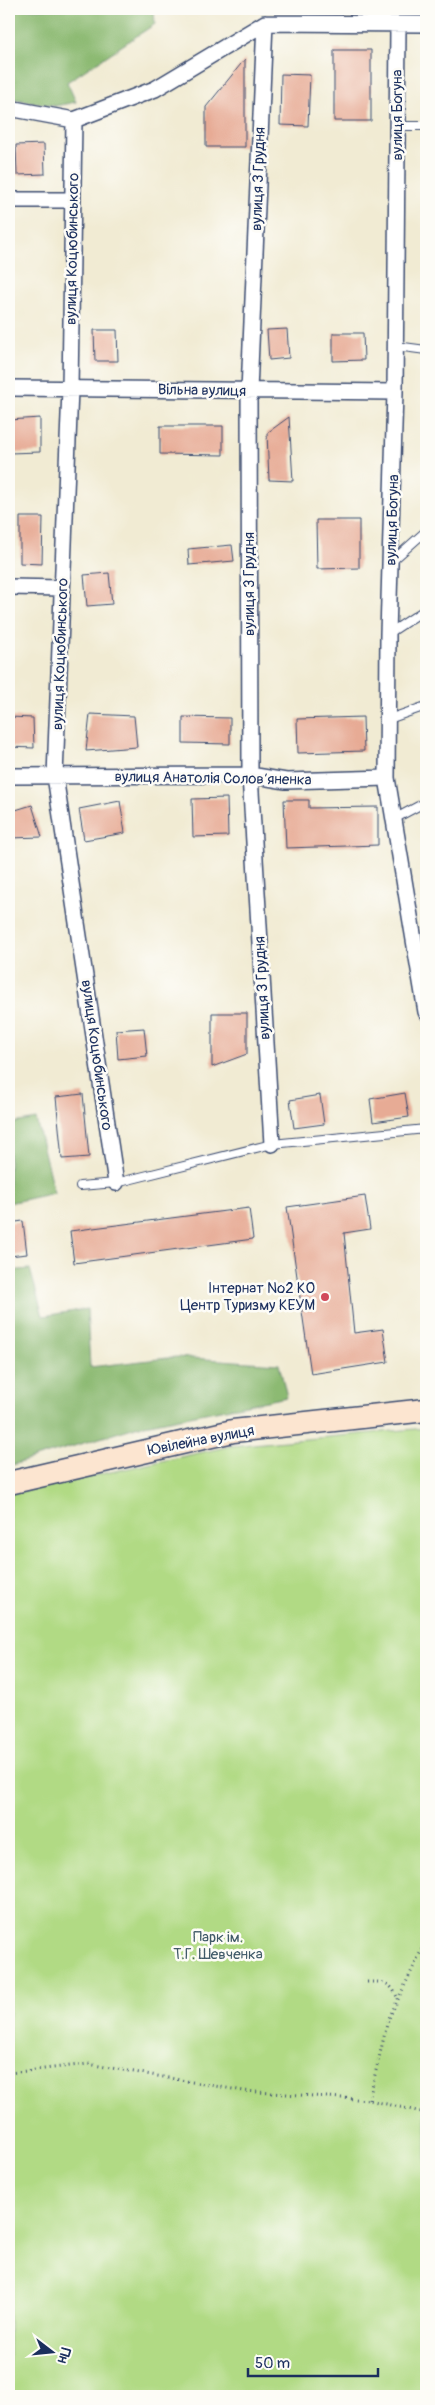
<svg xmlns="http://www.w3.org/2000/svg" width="435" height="2405" font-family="Pangolin,sans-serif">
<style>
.green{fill:#b1da84;stroke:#668471}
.forest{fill:#8cba72;stroke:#547468}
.building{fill:#e7ab95}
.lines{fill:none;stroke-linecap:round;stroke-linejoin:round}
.lane-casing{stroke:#3b4b70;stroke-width:10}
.street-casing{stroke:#3b4b70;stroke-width:18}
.secondary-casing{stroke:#3b4b70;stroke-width:25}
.path{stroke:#3b4b70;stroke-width:3;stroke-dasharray:1 4;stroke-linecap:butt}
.lane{stroke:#fff;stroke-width:8}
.street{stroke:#fff;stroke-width:15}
.secondary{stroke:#fce5d0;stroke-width:22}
.poi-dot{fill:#d1495b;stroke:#fdfcf7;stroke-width:2}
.labels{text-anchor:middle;stroke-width:5;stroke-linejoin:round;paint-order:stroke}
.street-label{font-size:15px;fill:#1b2f5e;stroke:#fdfcf7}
.poi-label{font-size:15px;fill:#1b2f5e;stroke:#fdfcf7;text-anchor:end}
.park-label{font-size:15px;fill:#405a68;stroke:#fdfcf7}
</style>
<rect width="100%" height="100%" fill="#fdfcf7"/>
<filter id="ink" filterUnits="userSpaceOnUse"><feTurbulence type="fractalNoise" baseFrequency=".02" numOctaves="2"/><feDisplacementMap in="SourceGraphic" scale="10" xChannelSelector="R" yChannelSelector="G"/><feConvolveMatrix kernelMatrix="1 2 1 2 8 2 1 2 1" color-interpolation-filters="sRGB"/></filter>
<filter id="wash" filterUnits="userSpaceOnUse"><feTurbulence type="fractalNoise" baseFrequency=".0096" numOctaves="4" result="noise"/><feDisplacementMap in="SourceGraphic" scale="20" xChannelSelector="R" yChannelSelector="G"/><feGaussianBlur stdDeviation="1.12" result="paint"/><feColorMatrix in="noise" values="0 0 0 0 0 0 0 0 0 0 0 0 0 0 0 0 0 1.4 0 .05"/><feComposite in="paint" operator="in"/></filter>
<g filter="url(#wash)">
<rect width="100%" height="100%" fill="#f1ebd3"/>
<path class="green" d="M426,1428v968h-417v-902l222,-48z"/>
<path class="forest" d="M9,9h145l1,15 -88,58 9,20 -21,4 -46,-8z
M36,1119l18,74 -45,10v-79z
M30,1269l13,47 44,-7 3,58 86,-10 103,7 8,33 -148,29 -130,40v-195z"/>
<g id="blocks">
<path class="building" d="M334,50h37v71h-37z
M245,59v88h-39v-40z
M281,74l29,1 -2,51 -28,-1z
M44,144l1,30 -28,1 -1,-30z
M287,329l2,29 -20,2 -2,-30z
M94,330h23l1,31h-23z
M333,333h30l1,27 -31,1z
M289,417l4,64 -24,-1 -2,-47z
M40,418v34l-31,1v-33z
M160,426h63v29l-63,-1z
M20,517h23l-1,47 -22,-1z
M316,520h43v48l-42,1z
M232,545l2,16 -45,4 -1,-16z
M109,573l3,31 -25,2 -3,-31z
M90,714l44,2 3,31 -51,4z
M9,717l24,1 1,30 -25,-1z
M183,717l47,1v26l-47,-1z
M363,717l1,34 -66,2 -1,-34z
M227,798l1,38 -35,1 -1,-38z
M284,800h25v8l69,-1v38l-92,3z
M120,801l5,32 -41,7 -5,-31z
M32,805l10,32 -33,1v-26z
M212,1013h35v41l-35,13z
M144,1028l3,28 -29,3 -2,-29z
M405,1093l4,24 -36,5 -3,-23z
M83,1094l6,63 -27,2 -6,-62z
M320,1095l4,29 -30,4 -4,-28z
M365,1196l5,33 -26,4 10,100 29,-4 5,33 -77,12 -24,-167z
M249,1208l4,31 -179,24 -4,-32z
M23,1221l4,33 -18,2v-33z"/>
</g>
</g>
<g filter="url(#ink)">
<use href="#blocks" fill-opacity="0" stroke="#3b4b70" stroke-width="1"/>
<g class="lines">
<g class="lane-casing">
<path id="lane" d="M397,126h29
M396,346l30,4
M390,563l36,-32
M388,634l38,-25
M386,720l40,-14
M394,819l32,-17
M80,1186l36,-3 156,-39 154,-15"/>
</g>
<g class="street-casing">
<path id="street" d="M265,23l-16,368 1,384 22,369
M398,25l-3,367 -7,242 -1,144 39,234
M9,108l65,12 81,-31 110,-66 161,1
M74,120l-4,269 -15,387 61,407
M9,200h64
M9,388l386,4
M9,587l53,1
M9,776l241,-1 36,6 101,-3"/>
</g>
<g class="secondary-casing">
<path id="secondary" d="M9,1483l224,-52 193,-21"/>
</g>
<path class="path" d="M367,1982c18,0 23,-1 31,17
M9,2073l79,-9 156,27 125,9 57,13
M369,2100l19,-80 38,-79"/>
<use href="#lane" class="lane"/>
<use href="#street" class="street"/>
<use href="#secondary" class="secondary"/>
</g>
</g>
<circle class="poi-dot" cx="325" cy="1297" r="5"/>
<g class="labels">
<g class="street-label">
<text transform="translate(397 115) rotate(-90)" y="5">вулиця Богуна</text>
<text transform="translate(258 179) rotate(-88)" y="5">вулиця 3 Грудня</text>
<text transform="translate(72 249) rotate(-89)" y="5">вулиця Коцюбинського</text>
<text transform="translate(202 390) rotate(1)" y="5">Вільна вулиця</text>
<text transform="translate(392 520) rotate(-88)" y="5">вулиця Богуна</text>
<text transform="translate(249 584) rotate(-90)" y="5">вулиця 3 Грудня</text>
<text transform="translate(60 654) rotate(-88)" y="5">вулиця Коцюбинського</text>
<text transform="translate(213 778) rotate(1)" y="5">вулиця Анатолія Соловʼяненка</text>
<text transform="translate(262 988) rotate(-93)" y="5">вулиця 3 Грудня</text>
<text transform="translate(97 1055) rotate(82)" y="5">вулиця Коцюбинського</text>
<text transform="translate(201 1440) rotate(-11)" y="5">Ювілейна вулиця</text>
</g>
<g class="poi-label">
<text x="315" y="1293">Інтернат №2 КО<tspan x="315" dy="17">Центр Туризму КЕУМ</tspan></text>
</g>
<g class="park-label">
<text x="218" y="1942">Парк ім.<tspan x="218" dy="17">Т.Г. Шевченка</tspan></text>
</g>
</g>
<rect width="435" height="2405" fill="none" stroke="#fdfcf7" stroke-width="30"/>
<g transform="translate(52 2352) rotate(106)" stroke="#fdfcf7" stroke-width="4" paint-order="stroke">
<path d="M0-4L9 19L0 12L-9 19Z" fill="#1b2f5e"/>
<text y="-8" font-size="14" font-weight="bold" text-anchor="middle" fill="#1b2f5e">Пн</text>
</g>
<path d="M248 2368v8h130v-8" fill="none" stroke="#1b2f5e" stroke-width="2.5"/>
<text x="255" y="2368" font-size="15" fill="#1b2f5e" stroke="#fdfcf7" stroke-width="4" paint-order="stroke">50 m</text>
</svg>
